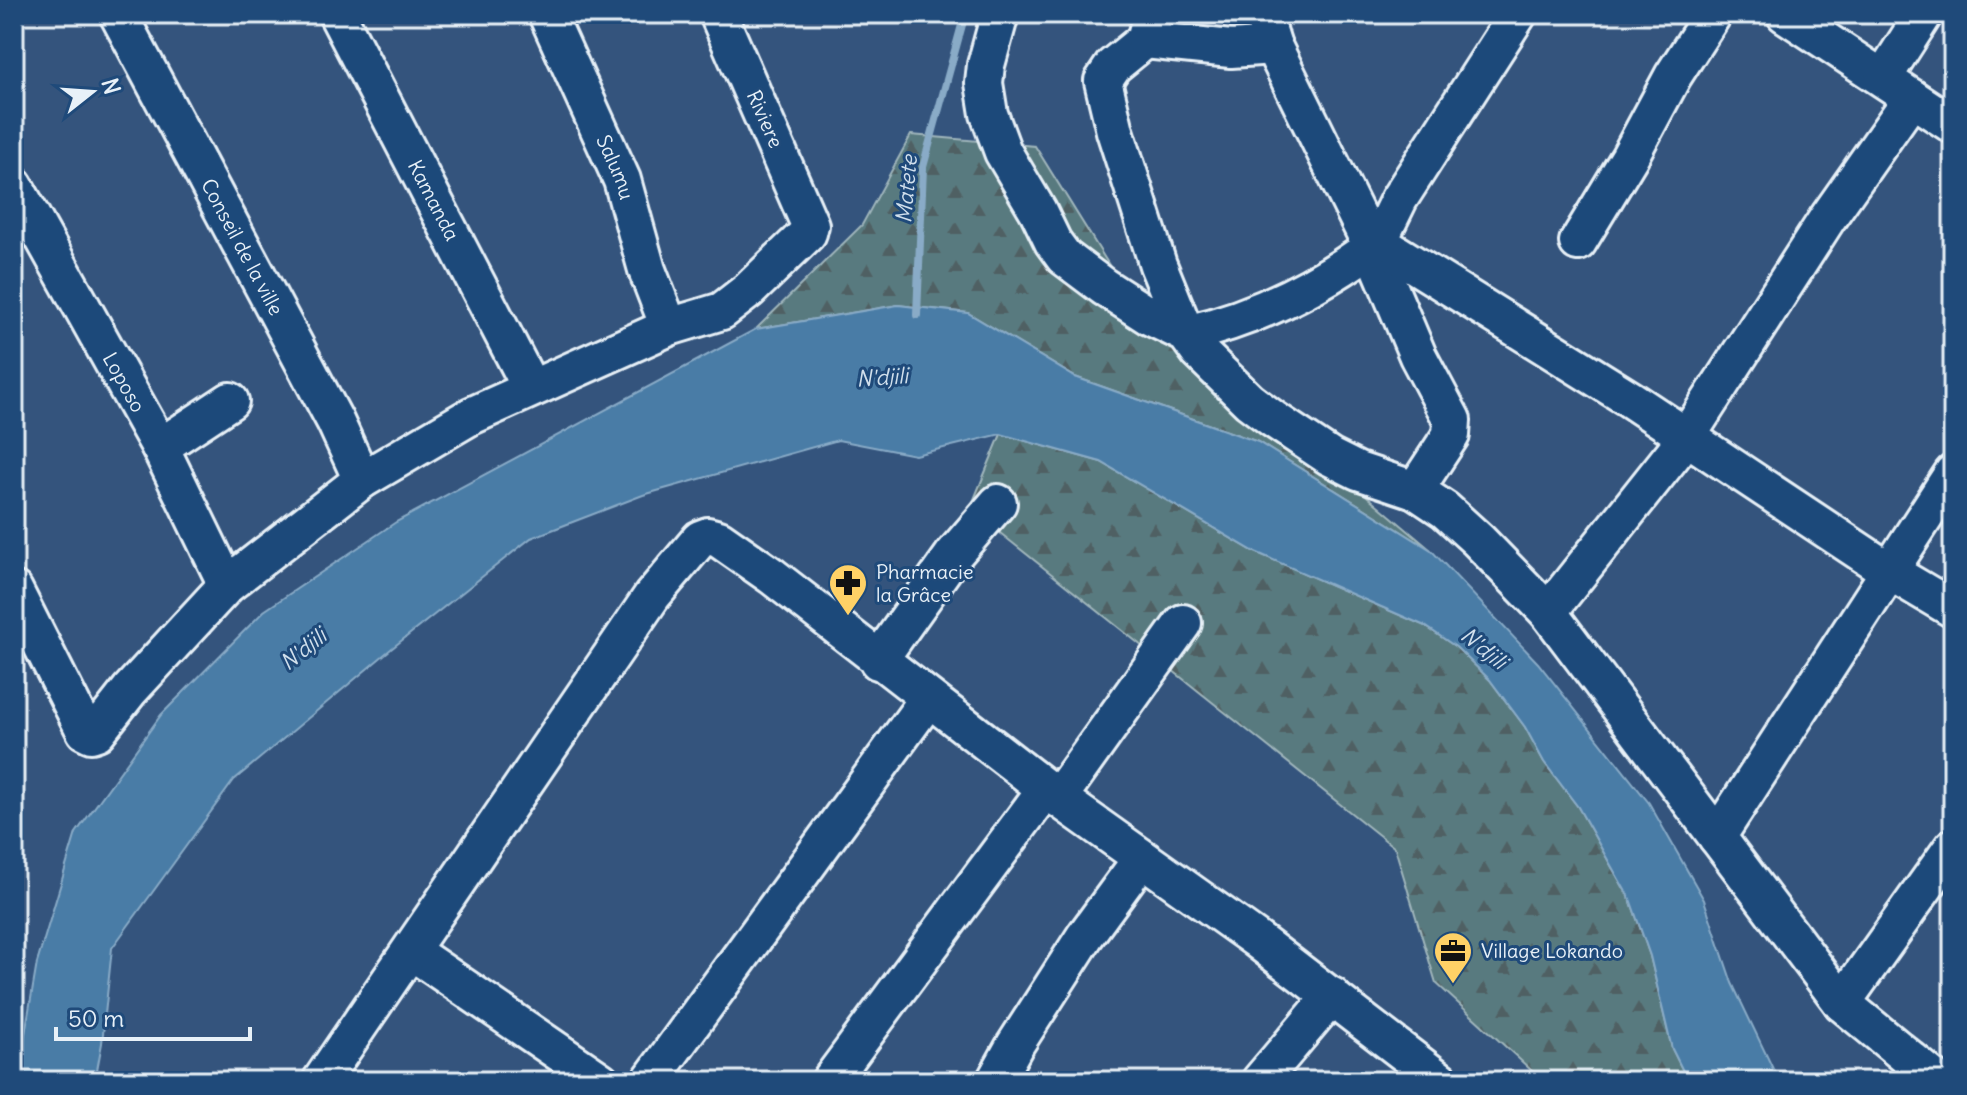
<svg xmlns="http://www.w3.org/2000/svg" width="1967" height="1095" font-family="Delius,sans-serif">
<style>
.forest{fill:url(#forest-firs);stroke:#a0b6bc;stroke-width:2}
.water{fill:#497ca6;stroke:#89abc7;stroke-width:2}
.lines{fill:none;stroke-linecap:round;stroke-linejoin:round}
.stream{stroke:#89abc7;stroke-width:8}
.minor-casing{stroke:#e8f1f8;stroke-width:42}
.minor{stroke:#1f4a7a;stroke-width:36}
.labels{text-anchor:middle;stroke-width:6;stroke-linejoin:round;paint-order:stroke}
.street-label{font-size:20px;fill:#e8f1f8;stroke:#1f4a7a}
.poi-label{font-size:20px;fill:#e8f1f8;stroke:#1f4a7a;text-anchor:start}
.water-label{font-size:22px;font-style:italic;fill:#d0dfec;stroke:#1f4a7a}
</style>
<defs>
<pattern id="forest-firs" width="22" height="20" patternUnits="userSpaceOnUse" patternTransform="scale(2)"><rect width="22" height="20" fill="#597a7f"/><path d="M5 1l3.5 6h-7zM16 11l3.5 6h-7z" fill="#506164"/></pattern>
</defs>
<rect width="100%" height="100%" fill="#34547d"/>
<filter id="ink" filterUnits="userSpaceOnUse"><feTurbulence type="fractalNoise" baseFrequency=".0125" numOctaves="2"/><feDisplacementMap in="SourceGraphic" scale="16" xChannelSelector="R" yChannelSelector="G"/><feConvolveMatrix kernelMatrix="1 2 1 2 8 2 1 2 1" color-interpolation-filters="sRGB"/></filter>
<g filter="url(#ink)">
<path class="forest" d="M911,135l124,11 92,148 304,256 -173,-108 -183,-65 -107,-64 -70,-8 -142,24 106,-104z
M1001,434l100,28 152,89 172,75 31,21 34,33 35,47 19,35 34,45 52,92 20,57 22,93 16,32h-145l-107,-98 -41,-135 -425,-339z"/>
<path class="water" d="M898,305l70,8 107,64 183,65 173,108 107,113 111,140 55,97 28,83 41,86 9,12h-94l-16,-32 -22,-93 -20,-57 -52,-92 -34,-45 -19,-35 -35,-47 -34,-33 -31,-21 -172,-75 -152,-89 -100,-28 -86,21 -77,-15 -195,55 -112,43 -140,111 -157,131 -122,168 -10,95 -7,38h-78l20,-118 39,-130 85,-118 103,-104 132,-89 360,-193z"/>
<g class="lines">
<path class="stream" d="M917,315l6,-148 42,-153"/>
<g class="minor-casing">
<g id="minor">
<path id="s1" d="M118,14l217,407 27,59"/>
<path id="s2" d="M337,14l194,374"/>
<path id="s3" d="M547,14l75,166 25,90 22,57"/>
<path d="M1000,14l-14,51 -2,18 5,31 14,38 35,59 15,31 11,15 40,30 45,29 37,18 13,18 50,49 24,18 57,38 28,14 57,19 30,20 33,30 70,72 294,391 95,78"/>
<path d="M1152,14l-7,26 -32,26 -10,15 12,50 43,134 28,69c67,-15 131,-47 186,-87l46,109 34,64 -1,15 -36,55"/>
<path d="M1263,14l10,32 99,201 6,-5 252,157 259,172 64,38"/>
<path d="M1785,14l168,111"/>
<path d="M1145,40l86,9 42,-3"/>
<path d="M1883,78l41,-64"/>
<path id="s4" d="M14,185l146,262 67,138"/>
<path d="M1378,242l21,-43 119,-185"/>
<path d="M1578,242l51,-84 44,-82 40,-62"/>
<path d="M160,447l70,-46"/>
<path d="M14,590l71,141 6,3 6,-2 33,-42 97,-105 135,-105 109,-64 198,-89 53,-16 27,-21 59,-57 2,-8 -92,-211"/>
<path d="M1548,612l138,-174 141,-219 85,-121"/>
<path d="M878,661l76,-107 44,-51"/>
<path d="M1058,798l125,-175"/>
<path d="M1717,837l236,-364"/>
<path d="M411,951l190,130"/>
<path d="M1842,1003l111,-156"/>
<path d="M321,1081l331,-485 48,-57 8,-3 11,3 53,37 286,222 198,141 185,142"/>
<path d="M650,1081l278,-382"/>
<path d="M830,1081l216,-292"/>
<path d="M995,1081l20,-36 70,-109 57,-78"/>
<path d="M1260,1081l72,-85"/>
</g>
</g>
<use href="#minor" class="minor"/>
</g>
</g>
<defs>
<g id="pharmacy-pin" transform="scale(2)"><path d="M0 17L-7.5 6A9.5 9.5 0 1 1 7.5 6Z" fill="#ffd166" stroke="#1f4a7a"/><path d="M-2-6h4v4h4v4h-4v4h-4v-4h-4v-4h4Z" fill="#111"/></g>
<g id="office-pin" transform="scale(2)"><path d="M0 17L-7.5 6A9.5 9.5 0 1 1 7.5 6Z" fill="#ffd166" stroke="#1f4a7a"/><path d="M-6-3h4V-5.5h4V-3h4V5H-6ZM-1-4.5V-3h2v-1.5ZM-6 0V1H6V0Z" fill="#111"/></g>
</defs>
<g fill-rule="evenodd">
<use href="#pharmacy-pin" x="848" y="583"/>
<use href="#office-pin" x="1453" y="951"/>
</g>
<g class="labels">
<g class="street-label">
<text transform="translate(765 119) rotate(66)" y="7">Riviere</text>
<text dy="7" stroke="none"><textPath href="#s3" startOffset="168">Salumu</textPath></text>
<text dy="7" stroke="none"><textPath href="#s2" startOffset="210">Kamanda</textPath></text>
<text dy="7" stroke="none"><textPath href="#s1" startOffset="264">Conseil de la ville</textPath></text>
<text dy="7" stroke="none"><textPath href="#s4" startOffset="226">Loposo</textPath></text>
</g>
<g class="poi-label">
<text x="876" y="579">Pharmacie<tspan x="876" dy="23">la Grâce</tspan></text>
<text x="1481" y="958">Village Lokando</text>
</g>
<g class="water-label">
<text transform="translate(906 189) rotate(-85)" y="8">Matete</text>
<text transform="translate(882 377) rotate(-4)" y="8">N'djili</text>
<text transform="translate(1484 648) rotate(39)" y="8">N'djili</text>
<text transform="translate(303 649) rotate(-39)" y="8">N'djili</text>
</g>
</g>
<rect width="1967" height="1095" fill="none" stroke="#1f4a7a" stroke-width="48"/>
<rect x="24" y="24" width="1919" height="1047" fill="none" stroke="#e8f1f8" stroke-width="3" filter="url(#ink)"/>
<g transform="translate(92 92) rotate(73)" stroke="#1f4a7a" stroke-width="6" paint-order="stroke">
<path d="M0-6L14 30L0 20L-14 30Z" fill="#e8f1f8"/>
<text y="-12" font-size="22" font-weight="bold" text-anchor="middle" fill="#e8f1f8">N</text>
</g>
<path d="M56 1027v12h194v-12" fill="none" stroke="#e8f1f8" stroke-width="4"/>
<text x="68" y="1027" font-size="24" fill="#e8f1f8" stroke="#1f4a7a" stroke-width="6" paint-order="stroke">50 m</text>
</svg>
